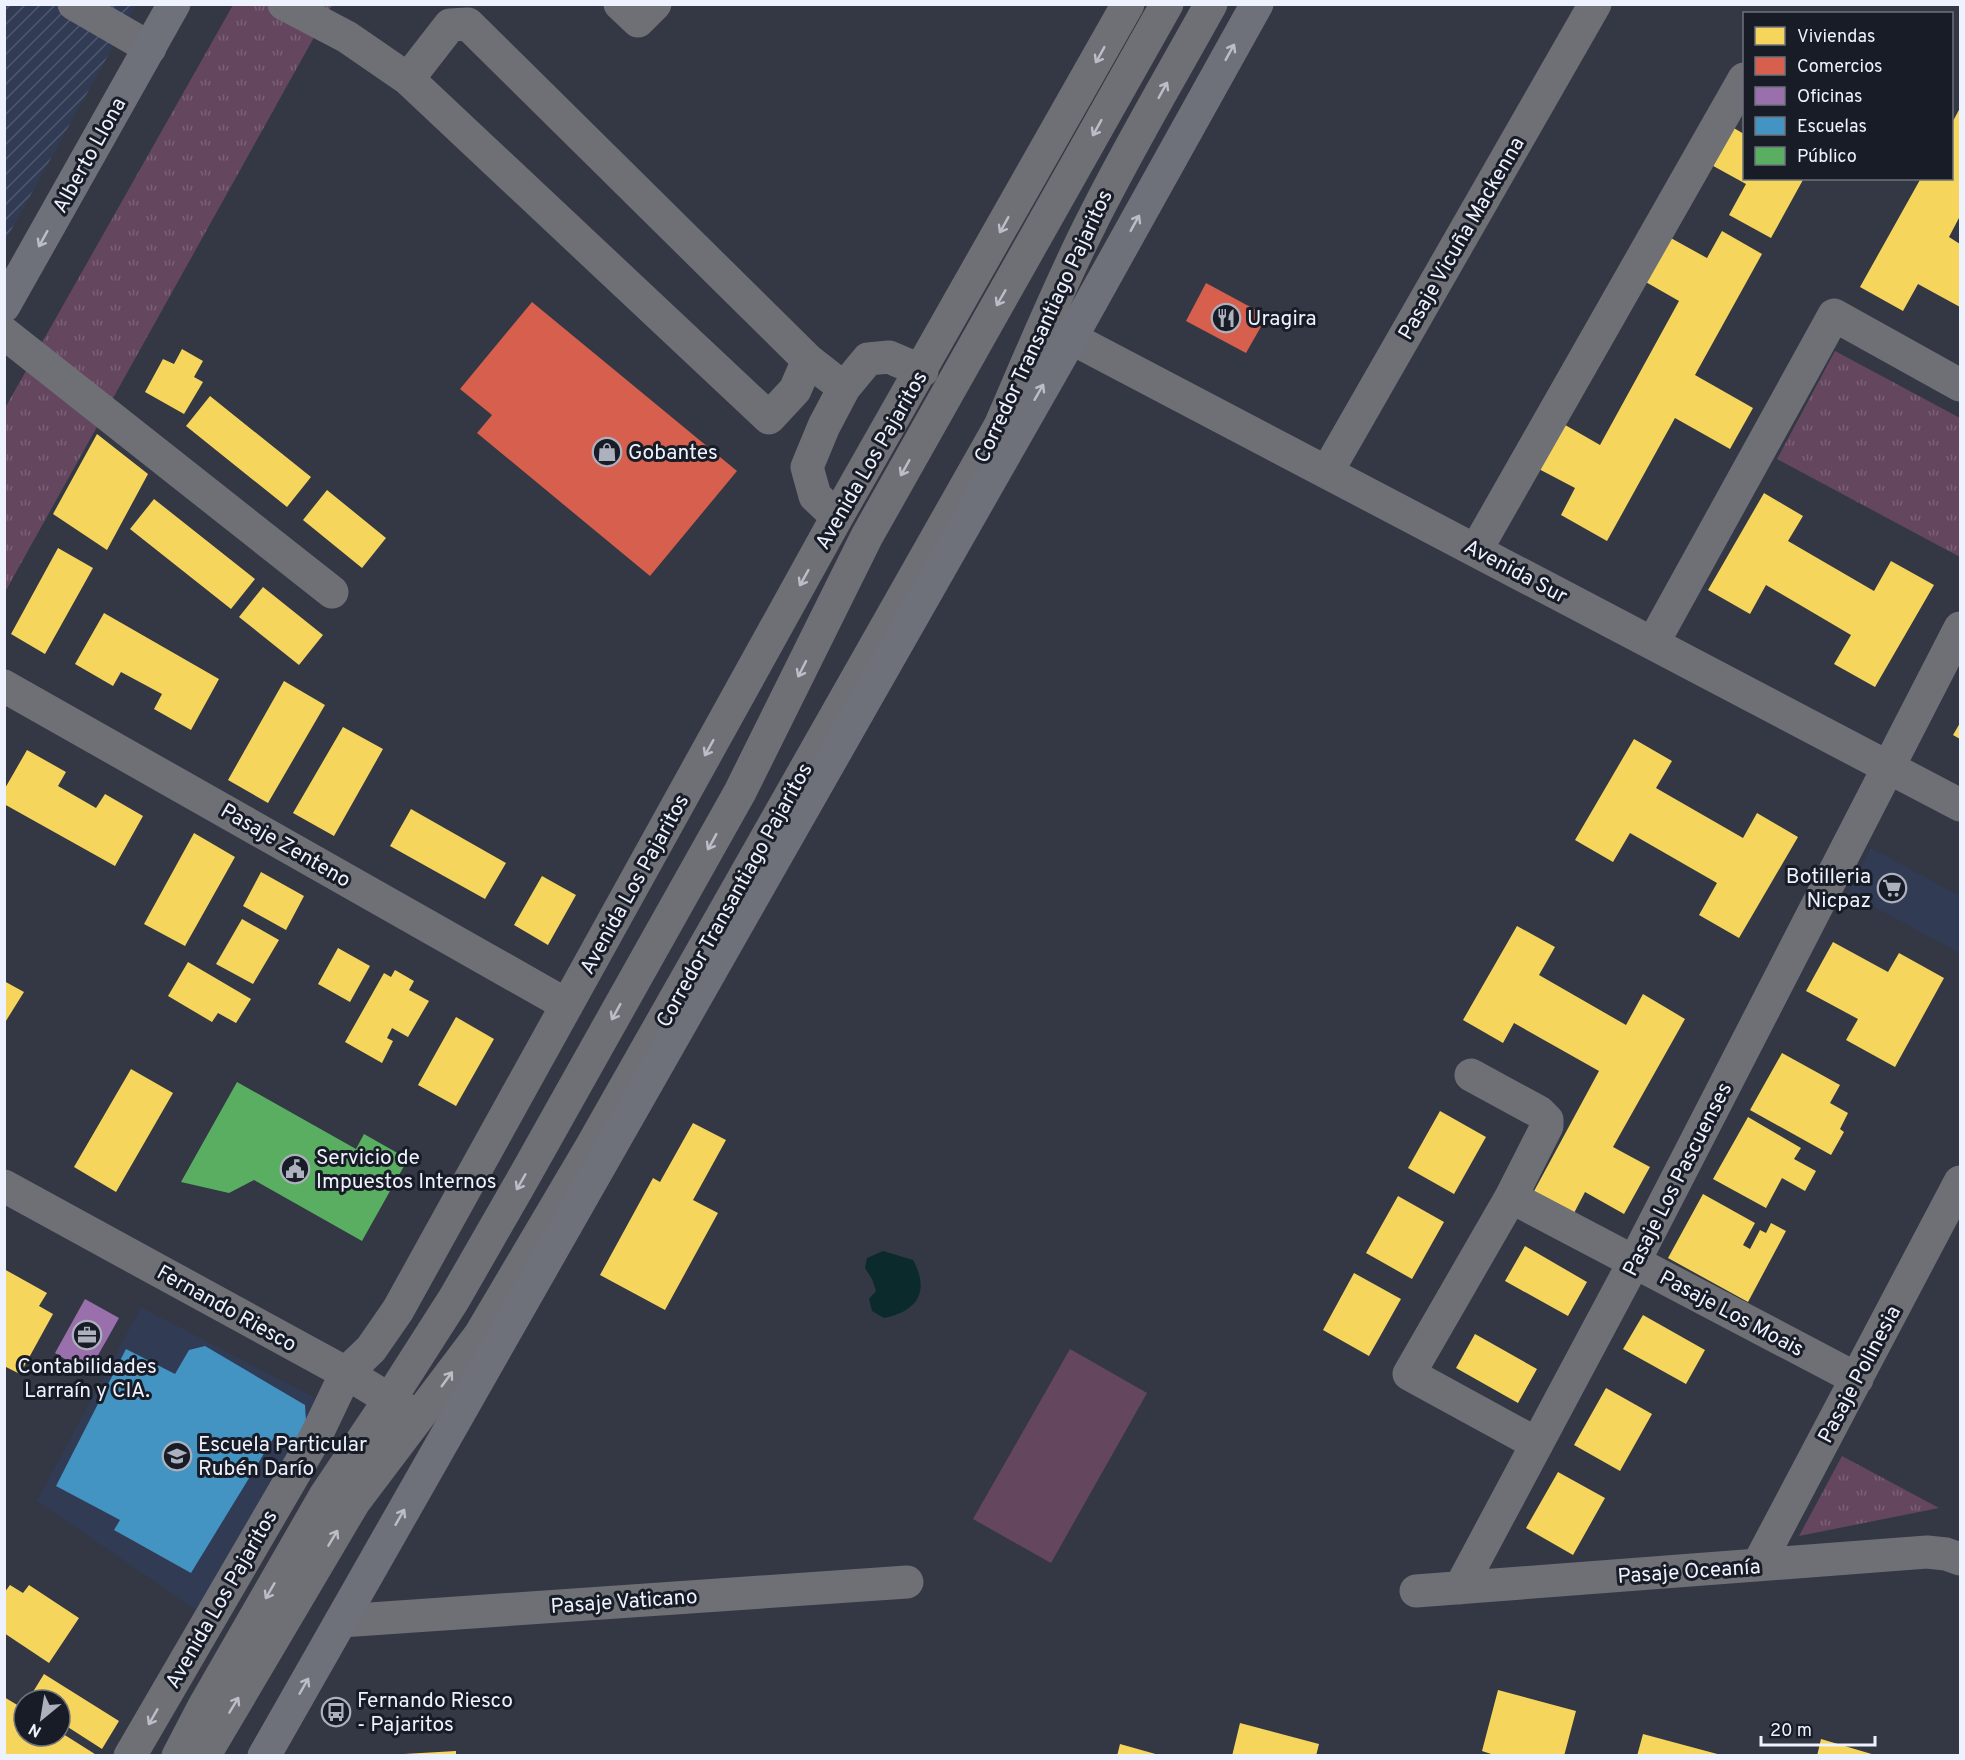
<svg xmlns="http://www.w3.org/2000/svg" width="1965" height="1760" font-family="Overpass,sans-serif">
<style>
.built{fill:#313b54}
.industrial{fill:url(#industrial-furrows)}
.grass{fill:url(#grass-tufts)}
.green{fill:#65465f}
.water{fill:#0b2a2c}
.homes{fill:#f6d55c}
.shops{fill:#d6604d}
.offices{fill:#9970ab}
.schools{fill:#4393c3}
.public{fill:#5aae61}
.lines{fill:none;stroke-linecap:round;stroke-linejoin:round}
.minor{stroke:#6f6f76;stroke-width:33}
.major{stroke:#6f717a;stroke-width:33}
.oneway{stroke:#bbbec9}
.oneway2{stroke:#bbbec8}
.labels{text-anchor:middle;stroke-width:6;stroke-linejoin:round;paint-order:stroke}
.street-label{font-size:21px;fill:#eef2fe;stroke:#181c26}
.poi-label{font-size:21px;fill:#eef2fe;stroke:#181c26;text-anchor:start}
</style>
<defs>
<pattern id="industrial-furrows" width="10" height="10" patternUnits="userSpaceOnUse" patternTransform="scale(1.5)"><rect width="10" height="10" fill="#313b54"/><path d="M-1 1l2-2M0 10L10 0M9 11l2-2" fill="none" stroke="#4f586e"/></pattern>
<pattern id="grass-tufts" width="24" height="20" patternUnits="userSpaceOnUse" patternTransform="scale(1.5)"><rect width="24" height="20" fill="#65465f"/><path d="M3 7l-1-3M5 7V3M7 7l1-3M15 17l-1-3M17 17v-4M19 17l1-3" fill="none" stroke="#7b6177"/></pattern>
</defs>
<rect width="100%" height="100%" fill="#333844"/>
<path class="built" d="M1871,848l89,48v57l-112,-60z
M141,1307l172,90 6,14 -118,202 -164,-112z"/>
<path class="industrial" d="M5,5h131l-131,236z"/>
<path class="grass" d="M233,5h99l-327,587v-184z
M1835,351l125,67v139l-183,-98z
M1842,1456l97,52 -140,28z"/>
<path class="green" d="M1070,1349l77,44 -96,170 -78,-44z"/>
<path class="water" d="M883,1251l30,9c17,31 5,51 -29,58l-12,-7 -3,-12 7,-8 -4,-12 -7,-11 2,-10z"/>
<path class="homes" d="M1960,108v108l-11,21 11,7v63l-42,-23 -15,27 -43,-24 61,-109h31v-58l1,1z
M1727,124l17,10v44h60l-33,60 -42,-23 17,-31 -40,-22z
M1722,231l40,23 -67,121 58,33 -23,41 -55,-31 -68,123 -46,-26 14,-27 -40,-21 25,-45 40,23 79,-144 -35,-20 25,-44 38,21z
M182,349l21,12 -9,16 9,5 -19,32 -39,-22 18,-33 11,5z
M210,396l101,81 -24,30 -101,-81z
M97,434l51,40 -41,76 -54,-36z
M327,490l59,48 -24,30 -59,-48z
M1764,493l39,23 -15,25 86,50 17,-30 43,24 -59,102 -41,-23 17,-29 -85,-50 -16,29 -42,-24z
M154,499l101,80 -24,30 -101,-80z
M58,548l35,20 -48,86 -34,-20z
M263,587l60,48 -24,30 -60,-48z
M104,613l115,66 -28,51 -37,-21 8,-15 -41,-22 -8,14 -38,-22z
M284,681l41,24 -57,98 -40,-23z
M1960,723v16l-7,-4z
M343,727l40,22 -49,87 -41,-23z
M1634,739l38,22 -16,27 87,50 14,-25 41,24 -59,101 -40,-23 18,-32 -87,-50 -17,29 -38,-22z
M27,750l39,22 -8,14 38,22 9,-14 38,22 -28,50 -111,-62v-14z
M411,809l95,54 -21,36 -95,-53z
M194,833l41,24 -50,89 -41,-22z
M261,872l43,24 -18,34 -43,-24z
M542,876l34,19 -28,50 -34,-20z
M242,919l37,21 -26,44 -37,-20z
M1517,926l38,21 -16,28 87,50 17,-31 42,25 -72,128 37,20 -26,47 -39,-22 -12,23 -40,-22 66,-122 -85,-48 -11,20 -40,-23z
M1833,942l55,30 11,-19 45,25 -49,89 -49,-27 12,-21 -52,-28z
M338,948l32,18 -20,36 -32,-18z
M188,962l63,37 -15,24 -18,-10 -6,9 -44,-26z
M395,970l19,11 -5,9 20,11 -21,36 -16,-9 -5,10 6,3 -11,22 -37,-21 39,-69 7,4z
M4,981l20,11 -20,32z
M456,1017l38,22 -38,67 -38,-21z
M1782,1053l58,32 -10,18 18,10 -8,16 4,3 -13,23 -81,-45z
M131,1069l42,24 -57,99 -42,-25z
M1440,1111l46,26 -32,57 -46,-26z
M1748,1117l53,31 -7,11 22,12 -11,20 -23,-13 -16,30 -53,-29z
M693,1123l33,17 -33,60 25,13 -53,97 -65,-35 53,-97 7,4z
M1703,1194l52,29 -12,22 7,4 10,-19 6,3 5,-10 15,8 -38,71 -80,-44z
M1398,1196l46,26 -32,57 -46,-26z
M1525,1246l62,36 -19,34 -63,-35z
M4,1269l43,24 -8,13 14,8 -33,60 -16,-8z
M1354,1273l47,26 -32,57 -46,-26z
M1643,1315l62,35 -19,34 -63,-35z
M1475,1334l62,35 -19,34 -62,-35z
M1606,1388l46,26 -32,57 -46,-26z
M1558,1472l47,26 -32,57 -47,-27z
M10,1585l13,8 6,-8 50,33 -30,45 -45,-30v-40z
M44,1674l75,47 -17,28 -42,-27v-22h-32z
M1498,1690l78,21 -12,45h-67l-15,-5z
M4,1697l20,12v27h36v-4l38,24h-89l-5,-3z
M1240,1723l79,21 -3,12h-84z
M1643,1734l78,21v1h-84z
M1821,1739l54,16v1h-58z
M1120,1744l39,11v1h-42z
M456,1751v5h-52v-2z"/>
<path class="shops" d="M1206,283l61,33 -21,37 -60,-32z
M532,302l205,169 -87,105 -173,-143 15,-18 -32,-26z"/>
<path class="offices" d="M85,1299l34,19 -31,55 -33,-20z"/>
<path class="schools" d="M205,1346l100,59 1,16 -13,24 -17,-11 -85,139 -77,-43 6,-10 -64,-34 70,-137 49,25 14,-24z"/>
<path class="public" d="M237,1082l119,67 8,-15 44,25 -46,82 -108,-61 -25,13 -48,-11z"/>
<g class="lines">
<path class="minor" d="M74,4l76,44
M284,4l63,33 61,42 361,339 26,-28 13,-30 -340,-336 -18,1 -42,54
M620,4l18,17 17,-17
M4,333l328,259
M1071,338l889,467
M808,360l36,28 -20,38 -17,41 8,29 22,21
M844,388l24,-29 21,-2 33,14
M1327,472l268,-468
M1476,550l268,-471
M1653,643l181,-328 126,70
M4,686l563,319
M1471,1075l68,37 8,8v6l-36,71 -102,177 128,70
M4,1186l342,187 61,37
M1511,1197l346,182
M1758,1565l202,-383
M1460,1588l174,-326 326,-634
M1416,1591l511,-39 19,2 14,5
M341,1621l566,-39
M130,1756l185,-318 31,-65 25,-24 27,-39 439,-793 291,-513
M178,1756l25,-48 122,-212 65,-97 64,-100 66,-115 220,-392 127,-256 300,-532
M204,1756l150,-254 126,-167 110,-186 410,-723c29,-67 57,-135 90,-201 37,-75 80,-147 121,-221"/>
<path class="major" d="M4,306l170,-302
M264,1756l807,-1418 186,-334"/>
</g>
<defs><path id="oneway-shaft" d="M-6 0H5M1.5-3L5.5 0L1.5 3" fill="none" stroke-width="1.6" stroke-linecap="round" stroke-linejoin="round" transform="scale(1.5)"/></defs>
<g class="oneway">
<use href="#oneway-shaft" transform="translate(1230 52) rotate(-61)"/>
<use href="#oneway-shaft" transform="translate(1135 223) rotate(-61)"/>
<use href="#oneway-shaft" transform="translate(43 239) rotate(119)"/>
<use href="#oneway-shaft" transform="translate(1039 392) rotate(-60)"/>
<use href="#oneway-shaft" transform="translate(400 1517) rotate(-60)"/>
<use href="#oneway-shaft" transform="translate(304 1686) rotate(-60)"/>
</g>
<g class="oneway2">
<use href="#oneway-shaft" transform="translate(1100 55) rotate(119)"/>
<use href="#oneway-shaft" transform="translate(1163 90) rotate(-61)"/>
<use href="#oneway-shaft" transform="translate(1097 128) rotate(119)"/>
<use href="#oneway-shaft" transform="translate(1004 225) rotate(119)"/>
<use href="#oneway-shaft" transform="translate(1001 298) rotate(120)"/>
<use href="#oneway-shaft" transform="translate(905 468) rotate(119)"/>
<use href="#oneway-shaft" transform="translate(804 578) rotate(119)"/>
<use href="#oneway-shaft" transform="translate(802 669) rotate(117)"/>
<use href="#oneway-shaft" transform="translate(709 748) rotate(119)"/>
<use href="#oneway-shaft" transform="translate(712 842) rotate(119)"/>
<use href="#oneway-shaft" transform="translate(616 1012) rotate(119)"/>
<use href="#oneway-shaft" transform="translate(521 1182) rotate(120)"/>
<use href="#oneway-shaft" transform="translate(447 1379) rotate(-54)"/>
<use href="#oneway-shaft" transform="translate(333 1538) rotate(-59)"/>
<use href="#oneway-shaft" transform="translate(270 1591) rotate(120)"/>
<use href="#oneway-shaft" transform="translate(234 1705) rotate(-59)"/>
<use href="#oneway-shaft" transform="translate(153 1717) rotate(120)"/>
</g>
<defs>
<g id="restaurant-ring" transform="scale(1.5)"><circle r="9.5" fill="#181c26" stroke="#adb1bd" stroke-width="1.5"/><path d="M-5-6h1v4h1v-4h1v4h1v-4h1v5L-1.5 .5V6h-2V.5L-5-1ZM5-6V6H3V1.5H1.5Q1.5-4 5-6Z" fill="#adb1bd"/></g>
<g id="shop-ring" transform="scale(1.5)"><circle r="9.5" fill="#181c26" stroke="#adb1bd" stroke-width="1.5"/><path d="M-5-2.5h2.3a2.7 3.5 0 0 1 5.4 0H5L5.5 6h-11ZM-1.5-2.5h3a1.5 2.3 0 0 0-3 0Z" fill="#adb1bd"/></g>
<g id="supermarket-ring" transform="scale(1.5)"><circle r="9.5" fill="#181c26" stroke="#adb1bd" stroke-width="1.5"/><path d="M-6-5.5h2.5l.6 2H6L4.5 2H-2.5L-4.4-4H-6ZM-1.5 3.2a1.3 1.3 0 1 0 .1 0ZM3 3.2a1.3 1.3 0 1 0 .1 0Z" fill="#adb1bd"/></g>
<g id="civic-ring" transform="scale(1.5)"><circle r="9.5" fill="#181c26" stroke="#adb1bd" stroke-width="1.5"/><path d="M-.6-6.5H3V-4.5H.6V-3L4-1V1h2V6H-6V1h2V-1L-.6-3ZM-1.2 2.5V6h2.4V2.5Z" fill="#adb1bd"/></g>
<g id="office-ring" transform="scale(1.5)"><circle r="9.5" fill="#181c26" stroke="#adb1bd" stroke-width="1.5"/><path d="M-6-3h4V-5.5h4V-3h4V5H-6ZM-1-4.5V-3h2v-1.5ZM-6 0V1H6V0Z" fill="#adb1bd"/></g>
<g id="school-ring" transform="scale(1.5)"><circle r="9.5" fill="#181c26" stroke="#adb1bd" stroke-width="1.5"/><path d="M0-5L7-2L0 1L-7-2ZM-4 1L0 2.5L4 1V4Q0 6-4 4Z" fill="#adb1bd"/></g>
<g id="bus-ring" transform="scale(1.5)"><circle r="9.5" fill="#181c26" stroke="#adb1bd" stroke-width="1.5"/><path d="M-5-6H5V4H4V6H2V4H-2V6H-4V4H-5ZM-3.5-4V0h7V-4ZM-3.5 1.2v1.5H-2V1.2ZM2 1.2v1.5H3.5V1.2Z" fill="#adb1bd"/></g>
</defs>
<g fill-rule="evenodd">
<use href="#restaurant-ring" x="1226" y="318"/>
<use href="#shop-ring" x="607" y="452"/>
<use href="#supermarket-ring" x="1892" y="888"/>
<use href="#civic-ring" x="295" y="1169"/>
<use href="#office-ring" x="87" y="1335"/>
<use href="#school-ring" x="177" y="1456"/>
<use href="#bus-ring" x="336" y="1712"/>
</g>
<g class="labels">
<g class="street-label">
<text transform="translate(89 155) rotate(-61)" y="7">Alberto Llona</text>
<text transform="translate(1461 238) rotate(-60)" y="7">Pasaje Vicuña Mackenna</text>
<text transform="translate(1043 326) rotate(-65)" y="7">Corredor Transantiago Pajaritos</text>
<text transform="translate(871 460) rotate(-60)" y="7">Avenida Los Pajaritos</text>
<text transform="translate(1516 571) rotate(28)" y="7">Avenida Sur</text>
<text transform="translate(286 845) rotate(30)" y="7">Pasaje Zenteno</text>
<text transform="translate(634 884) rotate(-61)" y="7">Avenida Los Pajaritos</text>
<text transform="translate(734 895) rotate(-61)" y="7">Corredor Transantiago Pajaritos</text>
<text transform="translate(1677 1179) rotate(-63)" y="7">Pasaje Los Pascuenses</text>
<text transform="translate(227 1308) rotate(29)" y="7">Fernando Riesco</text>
<text transform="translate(1732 1313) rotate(28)" y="7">Pasaje Los Moais</text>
<text transform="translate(1859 1374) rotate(-62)" y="7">Pasaje Polinesia</text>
<text transform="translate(1689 1571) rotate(-4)" y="7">Pasaje Oceanía</text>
<text transform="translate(221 1599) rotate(-60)" y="7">Avenida Los Pajaritos</text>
<text transform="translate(624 1601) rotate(-4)" y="7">Pasaje Vaticano</text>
</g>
<g class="poi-label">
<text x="1247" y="325">Uragira</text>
<text x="628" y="459">Gobantes</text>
<text x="1871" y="883" text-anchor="end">Botilleria<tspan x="1871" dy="24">Nicpaz</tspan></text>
<text x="316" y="1164">Servicio de<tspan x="316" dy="24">Impuestos Internos</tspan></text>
<text x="87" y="1373" text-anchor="middle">Contabilidades<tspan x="87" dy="24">Larraín y CIA.</tspan></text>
<text x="198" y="1451">Escuela Particular<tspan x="198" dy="24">Rubén Darío</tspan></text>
<text x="357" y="1707">Fernando Riesco<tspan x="357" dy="24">- Pajaritos</tspan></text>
</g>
</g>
<rect width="1965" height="1760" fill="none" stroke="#eef2fe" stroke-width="12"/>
<rect x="1743" y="12" width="210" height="168" fill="#181c26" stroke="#6e727c" stroke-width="1.5"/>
<rect x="1755" y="27" width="30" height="18" fill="#f6d55c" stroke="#6e727c" stroke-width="1.5"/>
<text x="1797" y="42" font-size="18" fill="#eef2fe">Viviendas</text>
<rect x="1755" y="57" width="30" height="18" fill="#d6604d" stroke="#6e727c" stroke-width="1.5"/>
<text x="1797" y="72" font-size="18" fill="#eef2fe">Comercios</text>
<rect x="1755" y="87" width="30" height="18" fill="#9970ab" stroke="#6e727c" stroke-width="1.5"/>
<text x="1797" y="102" font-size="18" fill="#eef2fe">Oficinas</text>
<rect x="1755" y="117" width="30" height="18" fill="#4393c3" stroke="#6e727c" stroke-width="1.5"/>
<text x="1797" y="132" font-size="18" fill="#eef2fe">Escuelas</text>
<rect x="1755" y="147" width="30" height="18" fill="#5aae61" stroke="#6e727c" stroke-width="1.5"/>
<text x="1797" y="162" font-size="18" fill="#eef2fe">Público</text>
<g transform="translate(42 1718) rotate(210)"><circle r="28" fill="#181c26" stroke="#6e727c" stroke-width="1.5"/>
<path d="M0-4.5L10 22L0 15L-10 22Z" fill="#adb1bd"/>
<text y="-9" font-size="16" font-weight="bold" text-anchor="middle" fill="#eef2fe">N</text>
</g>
<path d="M1761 1736v9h114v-9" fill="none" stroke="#eef2fe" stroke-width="3"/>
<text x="1770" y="1736" font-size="18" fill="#eef2fe" stroke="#181c26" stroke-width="4.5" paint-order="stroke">20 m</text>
</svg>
